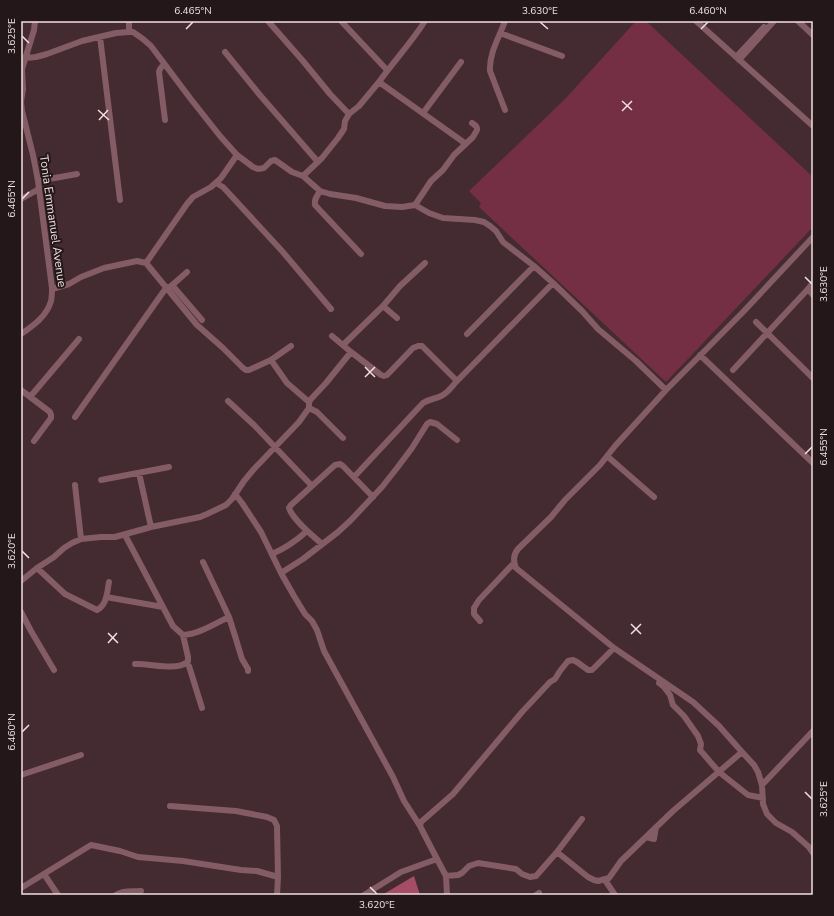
<svg xmlns="http://www.w3.org/2000/svg" width="834" height="916" font-family="'Nunito Sans',sans-serif">
<style>
.green{fill:#752f44}
.forest{fill:#a54c66}
.lines{fill:none;stroke-linecap:round;stroke-linejoin:round}
.minor{stroke:#845c65;stroke-width:6}
.ticks{fill:none;stroke:#f1e0e3;stroke-width:1.5}
.labels{text-anchor:middle;stroke-width:4;stroke-linejoin:round;paint-order:stroke}
.street-label{font-size:12px;fill:#f1e0e3;stroke:#23171a}
.neatline{fill:none;stroke:#f1e0e3;stroke-width:1.5}
.ticks-label{font-size:10px;text-anchor:middle;fill:#f1e0e3}
</style>
<rect width="100%" height="100%" fill="#442a31"/>
<path class="green" d="M636,21h10l167,156v50l-147,155 -187,-175 2,-4 -12,-12 96,-92z"/>
<path class="forest" d="M414,876l6,19h-38z"/>
<g class="lines">
<path class="minor" d="M268,21l35,40 27,33 19,20 10,-8 20,-24
M341,21l46,49
M425,21c-14,22 -31,40 -46,61l87,62
M505,21c-6,17 -16,32 -15,50l15,39
M696,21l117,105
M798,21l15,14
M129,32v-11
M500,33l62,23
M100,37l20,163
M225,52l34,42 59,68
M736,57l28,-30
M26,58l10,-1 11,-3 35,-13 34,-8 13,-1h4l10,7 8,7 39,52 30,38 17,19 16,12 5,2 6,-1 7,-7 4,-1 17,12 11,4 17,15 10,3 26,4 29,8 17,1 13,-2 14,8 14,5 32,2 9,2 6,4 6,5 7,11 31,24 19,17 29,28 16,18 38,32 30,29
M739,60l35,-39
M164,64l-4,5 -1,3 6,48
M423,113l38,-51
M303,176l19,-18 16,-20 6,-9 1,-8 4,-7
M38,181l39,-7
M216,183l7,4 59,64 49,58
M320,191c-3,5 -6,8 -5,14l46,49
M21,199l18,-10
M415,205l16,-24 12,-11 11,-15 19,-18 4,-7v-2l-1,-2 -4,-3
M813,237l-69,74 -78,79 -51,56 -15,19 -35,35 -14,17 -33,32c-5,6 -5,12 -2,19l98,80 79,54 26,24 23,26 12,13 4,7 4,13 1,19 4,10 9,9 16,9 17,15 4,6
M146,263l41,-59 6,-7 18,-10 10,-9 16,-23
M813,283l-5,6 5,6
M172,285l30,35
M52,289l17,-5 12,-7 23,-9 33,-7 9,2 51,62 26,23 20,20 3,2h3l22,-10 16,23 22,19
M383,306l14,12
M756,322l57,56
M21,334c12,-8 26,-18 30,-33 1,-4 1,-9 1,-13l-14,-107 -5,-26 -11,-44 -1,-9 2,-13 -1,-20 12,-39 1,-9
M467,334l67,-68
M332,336l19,16 30,23 3,1 3,-1 26,-27 5,-2h4l35,35
M343,345l40,-39 17,-20 25,-23
M700,355l113,108
M271,360l20,-14
M733,370l75,-81
M21,390l29,22 1,3v3l-17,23
M30,397l49,-58
M228,401l26,24 58,61
M309,408l8,4 26,26
M75,417l91,-129 4,-1 17,-15
M607,456l47,41
M139,473l12,54
M354,477l69,-74c6,-4 12,-4 18,-7 7,-3 11,-10 16,-15l96,-98
M101,480l68,-13
M75,485l6,54
M235,494l7,9 19,29 20,41 13,23 11,18 7,7 5,9 7,21 69,126 11,24 16,25
M125,535l48,91 10,9 5,22v4l-2,2c-12,8 -37,0 -51,1
M322,544c-9,-8 -29,-24 -33,-36l2,-3 44,-40 5,-1 3,2 30,31
M272,554c14,-6 24,-13 35,-23
M203,562l26,55 6,19 7,23 6,10v2
M37,568l28,26 32,16c10,-5 10,-18 12,-28
M281,573l22,-14 35,-27 13,-12 31,-33 15,-19 15,-20 15,-24 3,-2 7,2 20,16
M21,581l16,-13 17,-11 10,-9 8,-5 9,-4 20,-2h14l36,-10 49,-10 7,-3 19,-9 6,-6 12,-18 10,-12 45,-47 10,-14v-6l2,-3 15,-16 25,-31
M106,597l57,10
M21,612l10,19 23,39
M480,621l-6,-7v-6l5,-8 35,-37
M183,635c16,-1 31,-11 46,-18
M186,663l3,3 13,42
M659,683l5,4 6,8 3,10 11,11 14,20 3,8 -1,6 19,22 29,23 15,3
M21,775l60,-20
M762,785l51,-54
M170,806l66,5 31,6 7,3 3,6 1,51 -1,18
M646,837l8,2 2,-12
M557,852l31,25 6,3 4,1 11,-3 12,-17 52,-50 69,-59
M437,859l-15,-29 -2,-4 1,-4 32,-28 69,-82 28,-30 5,-3 5,-8 8,-10 5,-1 4,2 11,8h4l22,-22
M44,874l14,21
M446,876l12,-1 4,-2 7,-7 9,-3 38,6 6,5 8,3 6,-1 21,-24 25,-33
M605,880l10,15
M21,888l70,-43 29,6 18,6 45,4 58,9 16,1 21,6
M116,895c7,-5 16,-3 25,-4
M364,895l37,-23 36,-13 9,17 1,19
M536,895l3,-2"/>
</g>
<path class="ticks" d="M540,22l8,7M186,29l7,-7M701,29l7,-7M22,36l7,7M622,101l10,9M98,110l11,10M622,111l10,-10M99,120l9,-10M22,199l7,-7M805,277l7,7M365,367l10,10M365,377l10,-10M805,454l7,-7M22,551l7,7M631,624l10,10M108,633l10,10M631,634l10,-10M108,643l9,-10M22,732l7,-7M805,792l7,7M370,887l7,7"/>
<g class="labels">
<g class="street-label">
<text transform="translate(53 221) rotate(82)" y="4">Tonia Emmanuel Avenue</text>
</g>
</g>
<rect width="834" height="916" fill="none" stroke="#23171a" stroke-width="44"/>
<rect x="22" y="22" width="790" height="872" class="neatline"/>
<g class="ticks-label">
<text x="193" y="14">6.465°N</text>
<text x="540" y="14">3.630°E</text>
<text x="708" y="14">6.460°N</text>
<text transform="translate(11 36) rotate(-90)" y="4">3.625°E</text>
<text transform="translate(11 199) rotate(-90)" y="4">6.465°N</text>
<text transform="translate(823 284) rotate(-90)" y="4">3.630°E</text>
<text transform="translate(823 447) rotate(-90)" y="4">6.455°N</text>
<text transform="translate(11 551) rotate(-90)" y="4">3.620°E</text>
<text transform="translate(11 732) rotate(-90)" y="4">6.460°N</text>
<text transform="translate(823 799) rotate(-90)" y="4">3.625°E</text>
<text x="377" y="908">3.620°E</text>
</g>
</svg>
